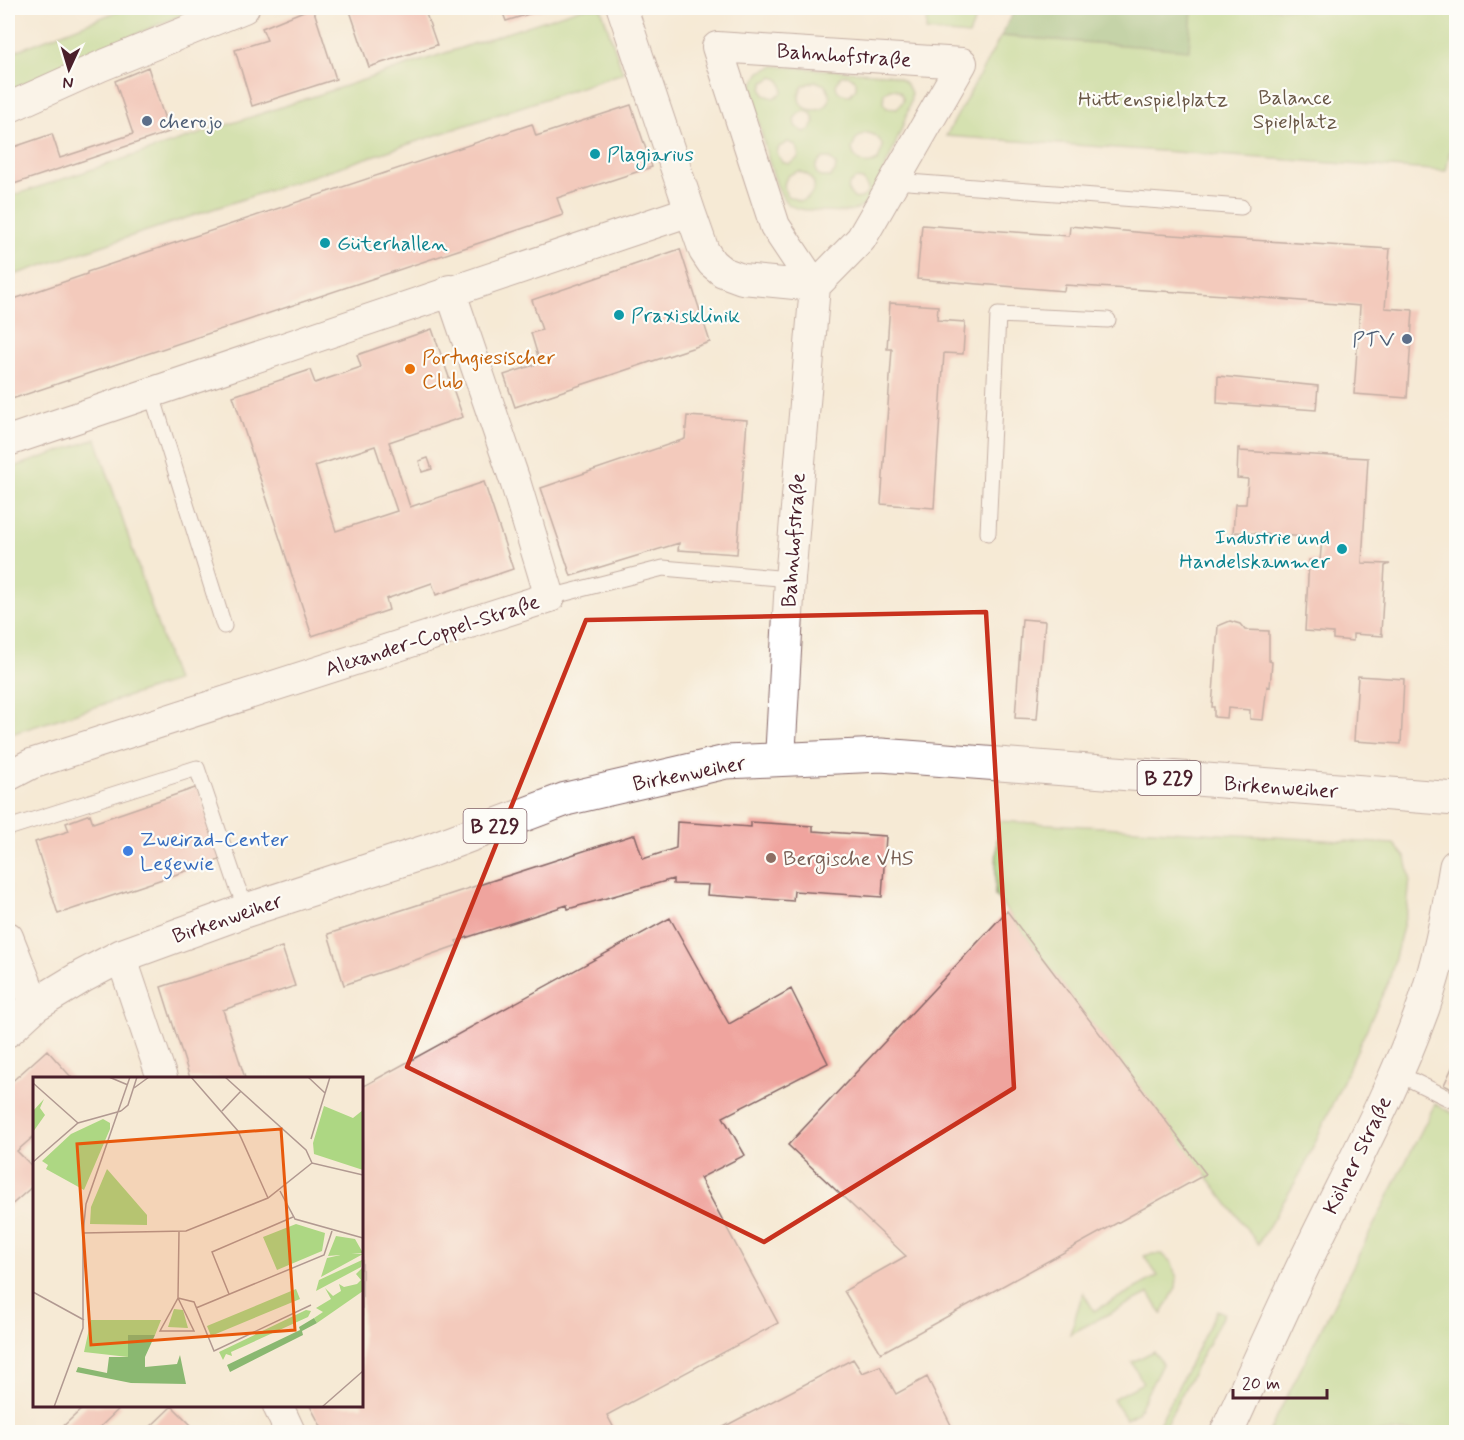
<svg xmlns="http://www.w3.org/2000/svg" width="1464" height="1440" font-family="Mynerve,sans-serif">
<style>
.green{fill:#add783;stroke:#7c7b57;stroke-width:1.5;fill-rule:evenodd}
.forest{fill:#8ab871;stroke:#6a6c4e;stroke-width:1.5}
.building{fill:#efa49e;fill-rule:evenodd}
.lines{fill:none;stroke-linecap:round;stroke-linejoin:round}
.service-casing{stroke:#866666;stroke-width:17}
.minor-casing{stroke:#866666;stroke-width:32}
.tertiary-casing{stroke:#866666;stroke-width:35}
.primary-casing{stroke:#866666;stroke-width:35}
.service{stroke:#fff;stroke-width:15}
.minor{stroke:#fff;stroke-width:30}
.tertiary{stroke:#fff;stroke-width:33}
.primary{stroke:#fff;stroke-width:33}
.marked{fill:none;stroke:#c8321e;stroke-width:4.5;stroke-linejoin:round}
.service-dot{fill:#5c6f8a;stroke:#fdfcf7;stroke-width:2}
.culture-dot{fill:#0f9aa8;stroke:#fdfcf7;stroke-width:2}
.food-dot{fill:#e8710a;stroke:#fdfcf7;stroke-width:2}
.shop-dot{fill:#3f7fe0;stroke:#fdfcf7;stroke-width:2}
.education-dot{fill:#8d6e63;stroke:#fdfcf7;stroke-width:2}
.labels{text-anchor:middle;stroke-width:4.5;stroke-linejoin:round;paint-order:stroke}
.shield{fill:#fdfcf7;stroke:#806168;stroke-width:1.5}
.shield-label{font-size:20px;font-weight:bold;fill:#4a1f2b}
.street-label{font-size:21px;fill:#4a1f2b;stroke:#fdfcf7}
.park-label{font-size:21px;fill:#685645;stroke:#fdfcf7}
.service-label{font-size:21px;fill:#4e5e75;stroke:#fdfcf7;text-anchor:start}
.culture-label{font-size:21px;fill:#0d838f;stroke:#fdfcf7;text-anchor:start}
.food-label{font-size:21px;fill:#c56008;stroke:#fdfcf7;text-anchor:start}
.shop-label{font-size:21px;fill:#366cbe;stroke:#fdfcf7;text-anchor:start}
.education-label{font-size:21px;fill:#785e54;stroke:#fdfcf7;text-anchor:start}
.inset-road{fill:none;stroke:#b19991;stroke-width:1.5}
.view{fill:#e8590c;fill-opacity:0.15;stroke:#e8590c;stroke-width:3}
.inset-edge{fill:none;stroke:#4a1f2b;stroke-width:3}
</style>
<rect width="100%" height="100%" fill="#fdfcf7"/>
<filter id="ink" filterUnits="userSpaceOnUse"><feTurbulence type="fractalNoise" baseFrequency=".0167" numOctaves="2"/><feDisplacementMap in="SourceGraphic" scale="12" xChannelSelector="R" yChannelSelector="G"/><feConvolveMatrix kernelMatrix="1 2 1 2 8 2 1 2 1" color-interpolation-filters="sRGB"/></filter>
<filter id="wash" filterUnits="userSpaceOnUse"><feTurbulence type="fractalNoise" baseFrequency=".008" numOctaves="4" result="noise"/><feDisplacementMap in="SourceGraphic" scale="24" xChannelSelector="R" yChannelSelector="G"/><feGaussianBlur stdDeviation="1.35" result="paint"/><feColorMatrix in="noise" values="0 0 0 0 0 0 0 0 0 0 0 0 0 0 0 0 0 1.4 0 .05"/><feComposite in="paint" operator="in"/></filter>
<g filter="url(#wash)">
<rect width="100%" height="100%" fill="#f6ead5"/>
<path class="green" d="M126,8h73l-128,53 -63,31v-38z
M582,8h19l22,65 -615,204v-80z
M927,8h53l-11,27 -43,-4z
M1192,8h264v114l-10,49 -500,-35 55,-100 187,13z
M774,66l114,8c11,3 19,7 23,19 3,13 -37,105 -48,113 -10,7 -25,6 -36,5 -12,-1 -30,1 -40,-8 -15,-14 -32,-96 -35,-118l8,-13zM848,75l8,6v7l-6,7c-8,0 -13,-2 -14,-10l5,-9zM773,77c8,2 11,8 9,16l-8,5 -10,-3 -2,-6 2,-7zM815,81l10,4c22,33 -42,33 -22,1zM890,89c8,-1 13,4 13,12l-6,8 -10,-1 -4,-5 1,-10zM804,111l7,2 4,9 -5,8 -6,2 -9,-6 -1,-7 4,-5zM865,133c9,0 15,5 18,14l-5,13c-12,7 -23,3 -26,-11l4,-10zM788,142c8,2 12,8 10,16l-9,6 -7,-2 -5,-9 2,-6zM823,158h6l7,7 -1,7 -5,5h-10l-4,-5v-7zM799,171l9,4 6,8c0,10 -4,16 -14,18l-13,-5c-6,-12 -2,-22 12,-25zM856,179l7,1 5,9c-1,7 -7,11 -14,9l-6,-7 1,-7z
M96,439l80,242 -168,54v-266z
M998,821l396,23 12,14 4,20 -3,32 -17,68 -88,193 -44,73 -263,-349z
M1435,1104l21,11v317h-187z
M1151,1254h11l9,8 6,16 -1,10 -14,26 -13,-21 -79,41 13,-42 11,19 64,-35 -14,-20z
M1217,1310l7,3 -62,119h-7z
M1154,1351l8,13 -25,49 -11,6 -13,-20 30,-16 -11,-21z"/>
<path class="forest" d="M1016,8h176l-3,42 -188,-14z"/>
<g id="blocks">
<path class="building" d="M311,8h2l23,71 -84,27 -17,-56 32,-10 -5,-12z
M349,8h75l13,37 -68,22z
M501,8h47l-42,13z
M148,67l21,65 -161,54v-37l44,-15 8,24 73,-24 -18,-53z
M631,105l21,62 -95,31 6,17 -554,185 -1,-99 79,-27v-2l445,-148 4,12z
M922,225l147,11 1,-10 87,8 233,15 -5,59 28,2 -6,88 -53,-4 6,-88 -119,-10 -176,-11 -1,6 -147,-12z
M680,249l30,93 -195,65 -11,-32 36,-12 -9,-30 11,-3 -10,-30z
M890,303l48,3 -1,14 28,2 -2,32 -19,-1 -10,155 -53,-4 11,-155h-5z
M432,329l31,88 -74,25 21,65 74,-25 29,87 -77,26 -4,-12 -46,16 3,11 -77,26 -79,-240 77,-26 5,13 46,-16 -4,-12zM375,446l22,65 -61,20 -21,-65z
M1218,376l100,10 -2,24 -99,-7z
M687,416l60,4 -10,134 -59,-4 1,-7 -108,33 -30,-88 144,-49z
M1238,448h2v3l128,7 -6,105 28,1 -5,2 -4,67 2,1v2l-30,-2v7l-20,-2v-6l-28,-2 4,-71 11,1 2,-23 -86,-6 -1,2h-2l2,-30h11l2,-25 -11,-1z
M428,458l4,11 -10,3 -3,-11z
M1022,619l23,2 -8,98 -22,-1z
M1230,621l10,3 5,6 24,1v30l3,1 -2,25 -3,-1 -4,34 -13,-1v-9l-22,-2 -1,10 -13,-1v-10h-2l6,-81z
M1358,676l46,3 -3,65 -47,-3z
M198,787l24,72 -164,55 -23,-72 34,-11 -3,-8 24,-9 3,9z
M677,822l74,5v-5l62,4v5l73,5 -4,61 -88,-6 -1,10 -86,-6 1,-10 -35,-1v-5l-105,30 -1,-4 -111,36 2,4 -114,40 -16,-51 305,-99h2l8,24 33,-11z
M1007,911l199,263 -325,179 -37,-62 62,-35 -118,-111z
M670,918l59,106 62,-35 37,74 -105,54 22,38 -45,23 78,145 -171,92 9,17h-292l-14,-26h52v-319z
M282,947l13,39 -72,24 22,68h-55l-29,-91z
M47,1050l25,28h-38v58l-17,15 17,17v17l-26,23v-123z
M1456,1059v32l-12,-6z
M853,1359l9,14 18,-7 16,28 31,-17 26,52 -7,3h-232z
M85,1406h37l-24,23 3,3h-44z
M172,1406l26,26h-53z"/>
</g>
</g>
<g filter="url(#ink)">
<use href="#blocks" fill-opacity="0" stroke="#866666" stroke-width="1.5"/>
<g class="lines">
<g class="service-casing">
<path id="service" d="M895,181l346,26
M151,392l73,234
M988,533l10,-218 110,5
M550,597l113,-29 127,11
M8,828l189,-60 40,118 10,24
M1397,1073l59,29"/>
</g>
<g class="minor-casing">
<path id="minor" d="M622,8l68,203 14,40 8,12 11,9 19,7 73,7
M8,108l93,-42 143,-58
M8,441l682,-230
M780,759l10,-180 25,-293 46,-47 101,-176 -245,-16 58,179 40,60
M8,776l23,-12 519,-167 -35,-116 -65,-191
M8,937l27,68
M121,956l41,122
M278,1406l12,26"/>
</g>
<g class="tertiary-casing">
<path id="tertiary" d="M1227,1432c23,-51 46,-102 70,-153 42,-90 92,-177 126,-271 16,-46 25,-94 33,-142"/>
</g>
<g class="primary-casing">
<path id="primary" d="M8,1030l27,-25 48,-29 38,-20 126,-46 181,-59 138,-52 160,-37 155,-7 575,44"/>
</g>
<use href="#service" class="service"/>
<use href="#minor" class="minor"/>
<use href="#tertiary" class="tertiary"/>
<use href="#primary" class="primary"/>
</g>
</g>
<path d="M0 0H1464V1440H0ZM986,612l28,476 -250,154 -357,-175 179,-447z" fill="#f6ead5" fill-opacity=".55" fill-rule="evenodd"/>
<path class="marked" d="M986,612l28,476 -250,154 -357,-175 179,-447z"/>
<g class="service-dot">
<circle cx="147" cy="121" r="6"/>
<circle cx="1407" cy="339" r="6"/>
</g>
<g class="culture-dot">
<circle cx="595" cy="154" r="6"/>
<circle cx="325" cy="243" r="6"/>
<circle cx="619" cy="315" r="6"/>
<circle cx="1342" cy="549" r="6"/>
</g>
<circle class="food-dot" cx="410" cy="369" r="6"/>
<circle class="shop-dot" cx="128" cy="851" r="6"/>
<circle class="education-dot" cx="771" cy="858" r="6"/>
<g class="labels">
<g class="shield">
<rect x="1137.5" y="761" width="63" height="34" rx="4.5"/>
<rect x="463.5" y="809" width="63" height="34" rx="4.5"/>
</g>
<g class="shield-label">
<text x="1169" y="785">B 229</text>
<text x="495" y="833">B 229</text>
</g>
<g class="street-label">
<text transform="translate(844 55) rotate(4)" y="7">Bahnhofstraße</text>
<text transform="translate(793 540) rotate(-86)" y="7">Bahnhofstraße</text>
<text transform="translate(432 635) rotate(-18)" y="7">Alexander-Coppel-Straße</text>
<text transform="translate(689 773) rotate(-11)" y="7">Birkenweiher</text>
<text transform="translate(1281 787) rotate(4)" y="7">Birkenweiher</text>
<text transform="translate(227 918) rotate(-19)" y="7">Birkenweiher</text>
<text transform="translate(1357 1155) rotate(-64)" y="7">Kölner Straße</text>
</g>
<g class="park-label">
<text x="1295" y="104">Balance<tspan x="1295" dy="24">Spielplatz</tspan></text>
<text x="1153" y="106">Hüttenspielplatz</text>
</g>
<g class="service-label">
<text x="159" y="128">cherojo</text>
<text x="1395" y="346" text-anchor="end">PTV</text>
</g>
<g class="culture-label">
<text x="607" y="161">Plagiarius</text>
<text x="337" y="250">Güterhallen</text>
<text x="631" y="322">Praxisklinik</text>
<text x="1330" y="544" text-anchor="end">Industrie und<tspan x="1330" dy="24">Handelskammer</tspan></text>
</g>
<g class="food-label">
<text x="422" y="364">Portugiesischer<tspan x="422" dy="24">Club</tspan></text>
</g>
<g class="shop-label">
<text x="140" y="846">Zweirad-Center<tspan x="140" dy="24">Legewie</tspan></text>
</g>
<g class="education-label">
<text x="783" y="865">Bergische VHS</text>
</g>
</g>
<g transform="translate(33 1077)">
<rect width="330" height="330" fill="#f6ead5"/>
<path d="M11,22l-4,9 5,7 -12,17v-21zM291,29l29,12 10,-8v60l-49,-16 -1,-11zM70,42l7,4v6l-26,61 -38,-21 2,-4 -6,-4 29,-27zM74,92l40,46v10l-57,-1 1,-17zM263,147l29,9 -3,18 -45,19 -14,-33zM303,159l19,3 8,14 -35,3zM312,177h18l-42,23 6,-19zM329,183l-1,7 -45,24 3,-11zM330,190v24l-46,32 -3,-5 9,-6 -7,-4 15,-9 -6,-11 8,8 8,-5 -2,-7 5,3 13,-3 4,-4 -5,-6zM263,212l4,10 -89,37 -4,-10zM141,232l9,1 5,18 -20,-1zM273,233l5,1 -3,6 -77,35 1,4 -6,-2 -3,6 -4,-8zM58,243h70l-6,15h-26l-1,22 -44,-5z" fill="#add783"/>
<path d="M281,241l3,5 -15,8 1,4 -73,37 -3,-7 73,-35 -1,-3zM95,258h27l-10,22v10l32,-3 3,-9 6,29 -55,-1 -55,-11 2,-5 29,6 2,-16h19z" fill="#8ab871"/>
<path class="inset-road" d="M76,0l19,8M158,0l47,54 30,67M192,0l81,73 6,13M275,0l17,16M0,6l45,40M101,11l15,-11M88,34l7,-6 9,-28M189,34l19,-20M278,62l19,-62M0,85l45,-39 43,-12M247,114l15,28 68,19M50,156l3,-29 44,-127M0,215l51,28M196,217l-17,-42 81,-35M145,221l16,4 20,49 97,-46M145,221l16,33h-34l18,-33 1,-66M163,231l128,-53 8,-24M21,330l29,-79v-95l103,-2 82,-33 44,-35 51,12M289,330l41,-36"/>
<path class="view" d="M248,52l14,201 -204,15 -14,-201z"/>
<rect width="330" height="330" class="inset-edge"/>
</g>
<rect width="1464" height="1440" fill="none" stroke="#fdfcf7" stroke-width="30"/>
<g transform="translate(69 69) rotate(184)" stroke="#fdfcf7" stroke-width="4.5" paint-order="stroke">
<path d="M0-4.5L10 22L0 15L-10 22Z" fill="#4a1f2b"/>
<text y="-9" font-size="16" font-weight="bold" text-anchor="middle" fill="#4a1f2b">N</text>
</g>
<path d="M1233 1389v9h94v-9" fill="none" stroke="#4a1f2b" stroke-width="3"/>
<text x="1242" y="1389" font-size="18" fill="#4a1f2b" stroke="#fdfcf7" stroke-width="4.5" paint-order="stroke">20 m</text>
</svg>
